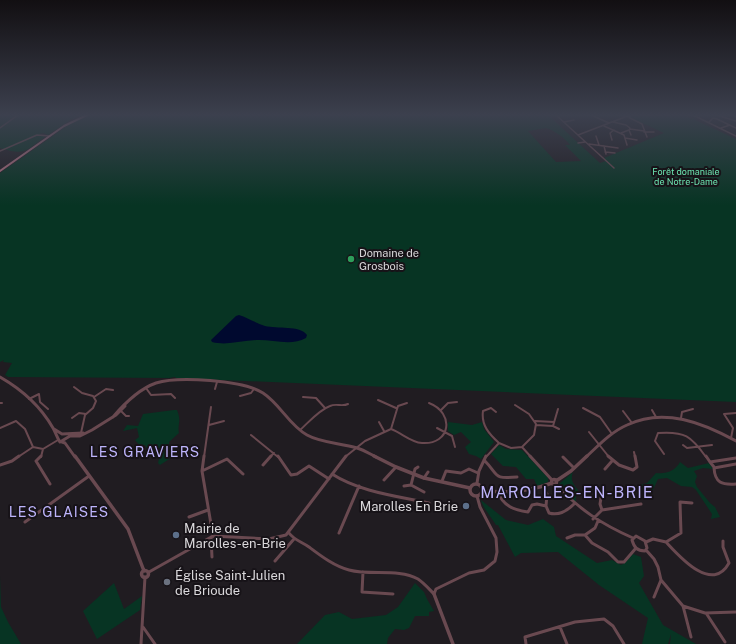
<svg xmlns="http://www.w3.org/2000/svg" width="736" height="644" font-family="'Public Sans',sans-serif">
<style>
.green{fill:#073423;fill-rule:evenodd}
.water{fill:#00092f}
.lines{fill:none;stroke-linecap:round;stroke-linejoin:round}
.minor-far2{stroke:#694950;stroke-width:1.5}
.minor-far1{stroke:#694950;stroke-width:2}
.minor{stroke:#694950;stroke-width:3}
.tertiary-far1{stroke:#694950;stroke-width:3}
.tertiary{stroke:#694950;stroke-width:3.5}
.primary{stroke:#b47282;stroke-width:2}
.leisure-dot{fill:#2e9e5b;stroke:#171318;stroke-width:1.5}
.service-dot{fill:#5c6f8a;stroke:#171318;stroke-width:1.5}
.worship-dot{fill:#6b7280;stroke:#171318;stroke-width:1.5}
.labels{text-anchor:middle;stroke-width:4;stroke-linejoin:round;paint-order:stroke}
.far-park-label{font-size:9px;fill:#6de4b1;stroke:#171318}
.poi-label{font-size:11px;fill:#dad8db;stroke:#171318;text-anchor:start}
.near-poi-label{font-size:13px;fill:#dad8db;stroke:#171318;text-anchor:start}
.near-neighbourhood-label{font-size:14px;letter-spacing:1px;fill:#bdb4fb;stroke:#171318}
.near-quarter-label{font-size:16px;letter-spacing:1px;fill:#bdb4fb;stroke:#171318}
</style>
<rect width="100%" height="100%" fill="#201c21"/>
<path class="green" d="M0,115h83l-13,5 -22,15 -5,-2 -4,1 6,3c-20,14 -19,19 -45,11z
M90,115h458l52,48 6,-2 -2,-3 60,-25 -32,-15 -3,-2 54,-1 9,4 3,-4h-2h3l1,2 -4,2 43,20v263l-560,-24 -1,-1 -6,1 -161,-1 -3,-2 7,-12 -9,-1 1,-2 -4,2v-189l70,-49zM546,128c8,2 19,10 24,17h-5l16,16 -25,1 -28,-31z
M174,410h3c5,12 0,15 2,23l-10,9v3l2,1 3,10 -14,9 -2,-2 1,-4 -8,-3 -6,-11 -4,2 -6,-7 4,-3 -2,-9 -14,3 4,-6 11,1 5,-12z
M448,422l24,3 10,-3 2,7 10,13 -13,17 -5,-3 -7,-2 -4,-7 6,-5 -10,-10 -7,3 -6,-4z
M499,445l7,4 16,1 26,28v4l-11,4 -3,-7h-8l-10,-12 -13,-1 -12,-12z
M680,462l8,6 21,-5 4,6 -10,-1 -9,3 3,5 -2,6 2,5 13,16 5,4 5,10 -9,2 1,-5 -16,-24 -4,-3 -11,-1 -14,-8 -9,1 -5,11 -10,2 -3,-7 7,-2 9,-10c11,1 19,-2 24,-11z
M573,472c-3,8 0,11 5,18l-2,4v9l-15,-14 -2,-5z
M481,500l25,20 22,5 15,-6 11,8 2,9 41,27 15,-3 9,5 4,-2 8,-9 8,3 3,19 -5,7 24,42 33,19h-26l1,-10 -3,10h-26l6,-26 -49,-33 -41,-33 -37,1 -6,4 -17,-32h-2c-5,-8 -13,-17 -15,-25z
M0,576l1,31 7,15 13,22h-21z
M114,583l10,26 18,-13 -2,14 -43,29 -14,-28z
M415,583l9,9 3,7 7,12 -5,1v4h-14l-6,12 -5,2 -9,-1 -7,9 -1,6h-90l28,-29 14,-3 13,7 34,-4 12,-8z"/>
<path class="water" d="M239,315c9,3 17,8 26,11 12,3 35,-1 42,9l-1,3c-14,8 -32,2 -47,2 -16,0 -31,6 -47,2l-1,-2 25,-24z"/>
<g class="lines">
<path class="minor-far2" d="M556,115l58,53
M591,115l18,8
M626,115l4,1v1l-7,-1z
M696,115l1,1h-3z
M717,115l19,6
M734,115l2,2
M697,117l39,19
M630,118l12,6 5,13
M564,122l10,-2
M613,122l13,3 4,3 -1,2 2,5
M709,122l4,-4 4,1 19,9
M604,126l20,9 3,10
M0,128l18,-13
M721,128l9,-3
M630,129l14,2
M644,132h10
M621,133l8,-3
M578,135l47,-18
M596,136l3,9
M625,138l12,2
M612,140l-2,-7 4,-3
M578,143l7,-1
M589,144l29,4
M604,146l2,8
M0,151l37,-16 13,1
M605,152l10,1"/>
<path class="minor-far1" d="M74,387l8,6 11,3 3,5 -3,7 -8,7 -4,18
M146,388l5,7 20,-1 4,4
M215,389l2,-7
M240,396l11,-3 3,-4
M94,397l12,-8 7,1
M303,397l13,1 9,10
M29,399l10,-5 1,8 8,7
M378,400l18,8
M0,403h2
M515,405l14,9 7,10 -2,11 -12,12
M583,408l17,9 12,17
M558,409l-5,17 6,3
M441,410l7,-7 9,-1
M652,410l4,7
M121,411l5,5h3
M623,411l9,12
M496,412l-5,-4 -8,3c-2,14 6,23 16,32
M72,418l7,-5 7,1
M681,418l1,-6 11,-3
M535,421l19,1
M379,422l5,9
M209,425l15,-4
M536,425l17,1
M0,428l16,-7 9,8 8,18
M437,428l15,8 3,11
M391,429c11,4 19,13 31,14 29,2 33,-30 7,-40
M391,429l7,-23 9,-3
M300,430c9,-8 19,-20 30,-24 6,-3 12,1 18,-2
M589,432l20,25
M251,435l27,22
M731,438l2,-10 -9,-14 12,-1
M683,445l4,3 25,-3
M33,447l10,2 15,-9
M634,452l1,5
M664,454l-9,-13 3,-8c27,-2 33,3 48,24
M18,457l15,-10
M41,457l2,-8
M204,457l7,-50
M270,457l4,-4
M345,457l20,-16 26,-12
M486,457l13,-14 12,5 11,-1 9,10"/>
<path class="minor" d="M41,456l-5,5 14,23
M204,456l-2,15 11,65
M278,456l13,19 6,-1 12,-8 20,13
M530,456l22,24
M608,456l11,9 14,5 4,-3 -2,-11
M706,456l4,6
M563,457l11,11
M484,460c16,16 8,19 33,17
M0,465l12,-4 7,-5
M263,465l8,-9
M714,467l-4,-5 26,-4
M714,468c1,15 8,17 22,16
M714,468l22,-4
M605,469l7,-8
M202,471l25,-12 16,15
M332,474c28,18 65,22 97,29
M424,478l4,-6
M384,480l12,-13
M442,481l4,-10 15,2 8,-4 9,4
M477,483l2,-12 7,-15
M555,484c24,25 46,40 78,54
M411,485l4,-16 3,-2
M404,486l7,-1 13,7
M498,492c5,14 16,18 30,20l4,-7 5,-1 9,2 1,-12 -4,-7
M601,498l-1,6 2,6
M546,506l3,7c10,3 18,-2 25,-9
M189,517l19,-7
M593,519l9,-9 39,-6
M598,521l-3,7 -10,7 7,8 16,9 10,10h6l12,-14
M25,522l64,-46
M289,533c5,7 13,9 20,14 12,9 25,19 40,23 22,6 49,-2 69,9 6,4 11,10 16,15l2,-5 33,-16 15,-3 11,-9 2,-9 -1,-14 -16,-31 -3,-11
M339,533l20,-47
M636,536l9,5 2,7 -2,3c-8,0 -11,-4 -13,-11z
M211,537l1,20
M567,538l8,-3h10
M646,542l7,-3 13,3 15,-9 -1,-31 12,1
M666,542c13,14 46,52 63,21l-6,-16v-6
M646,550l8,9 4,8 3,13 22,26 22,7 31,-1
M275,561l19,-22
M149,572l64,-36 56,3 17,-4 60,-79
M363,572l-1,20 31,2
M654,597l7,-17
M683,606l8,31
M706,613l19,29
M143,627l12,17
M560,627l7,17
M141,644l4,-67
M526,644l-1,-7 50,-15 29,-3 9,7 11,18"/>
<path class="tertiary-far1" d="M0,377c21,12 41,30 53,51 3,5 4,10 7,14l10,-6h10l12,-6 24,-15 9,-9
M113,417c11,-13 26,-28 43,-34 22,-7 87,-3 107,10 17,11 26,32 44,42 14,8 34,8 50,13 7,2 13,6 19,9
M54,429l8,5 21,-1
M62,442l3,1 10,14
M586,457c13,-12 25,-25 41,-32 37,-18 76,-2 109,16"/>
<path class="tertiary" d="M75,456l53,73 16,42
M374,456l22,11 28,11 46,10
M551.5 482a2.5 2.5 0 1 1 5 0a2.5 2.5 0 1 1-5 0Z
M556,481l15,-10 16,-15
M470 490a6 6 0 1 1 12 0a6 6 0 1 1-12 0Z
M482,491c24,2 47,1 70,-8
M141.5 574a3.5 3.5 0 1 1 7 0a3.5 3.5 0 1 1-7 0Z
M434,594l19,50"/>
<path class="primary" d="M0,171l64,-45 23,-11"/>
</g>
<linearGradient id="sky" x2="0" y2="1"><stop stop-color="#120f12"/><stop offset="0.56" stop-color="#3c404e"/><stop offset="1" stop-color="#3c404e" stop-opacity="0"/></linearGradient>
<rect width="736" height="205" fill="url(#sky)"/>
<circle class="leisure-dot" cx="351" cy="259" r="4"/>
<g class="service-dot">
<circle cx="466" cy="506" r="4"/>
<circle cx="176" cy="535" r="4"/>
</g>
<circle class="worship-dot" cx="167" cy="582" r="4"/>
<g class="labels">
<g class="far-park-label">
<text x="686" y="175">Forêt domaniale<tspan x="686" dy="10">de Notre-Dame</tspan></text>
</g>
<g class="poi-label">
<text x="359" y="257">Domaine de<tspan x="359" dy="13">Grosbois</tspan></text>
</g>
<g class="near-poi-label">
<text x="458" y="511" text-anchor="end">Marolles En Brie</text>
<text x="184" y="533">Mairie de<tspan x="184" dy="15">Marolles-en-Brie</tspan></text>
<text x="175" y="580">Église Saint-Julien<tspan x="175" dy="15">de Brioude</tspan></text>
</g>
<g class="near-neighbourhood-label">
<text x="145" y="457">LES GRAVIERS</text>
<text x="59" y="517">LES GLAISES</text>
</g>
<g class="near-quarter-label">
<text x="567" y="498">MAROLLES-EN-BRIE</text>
</g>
</g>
</svg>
